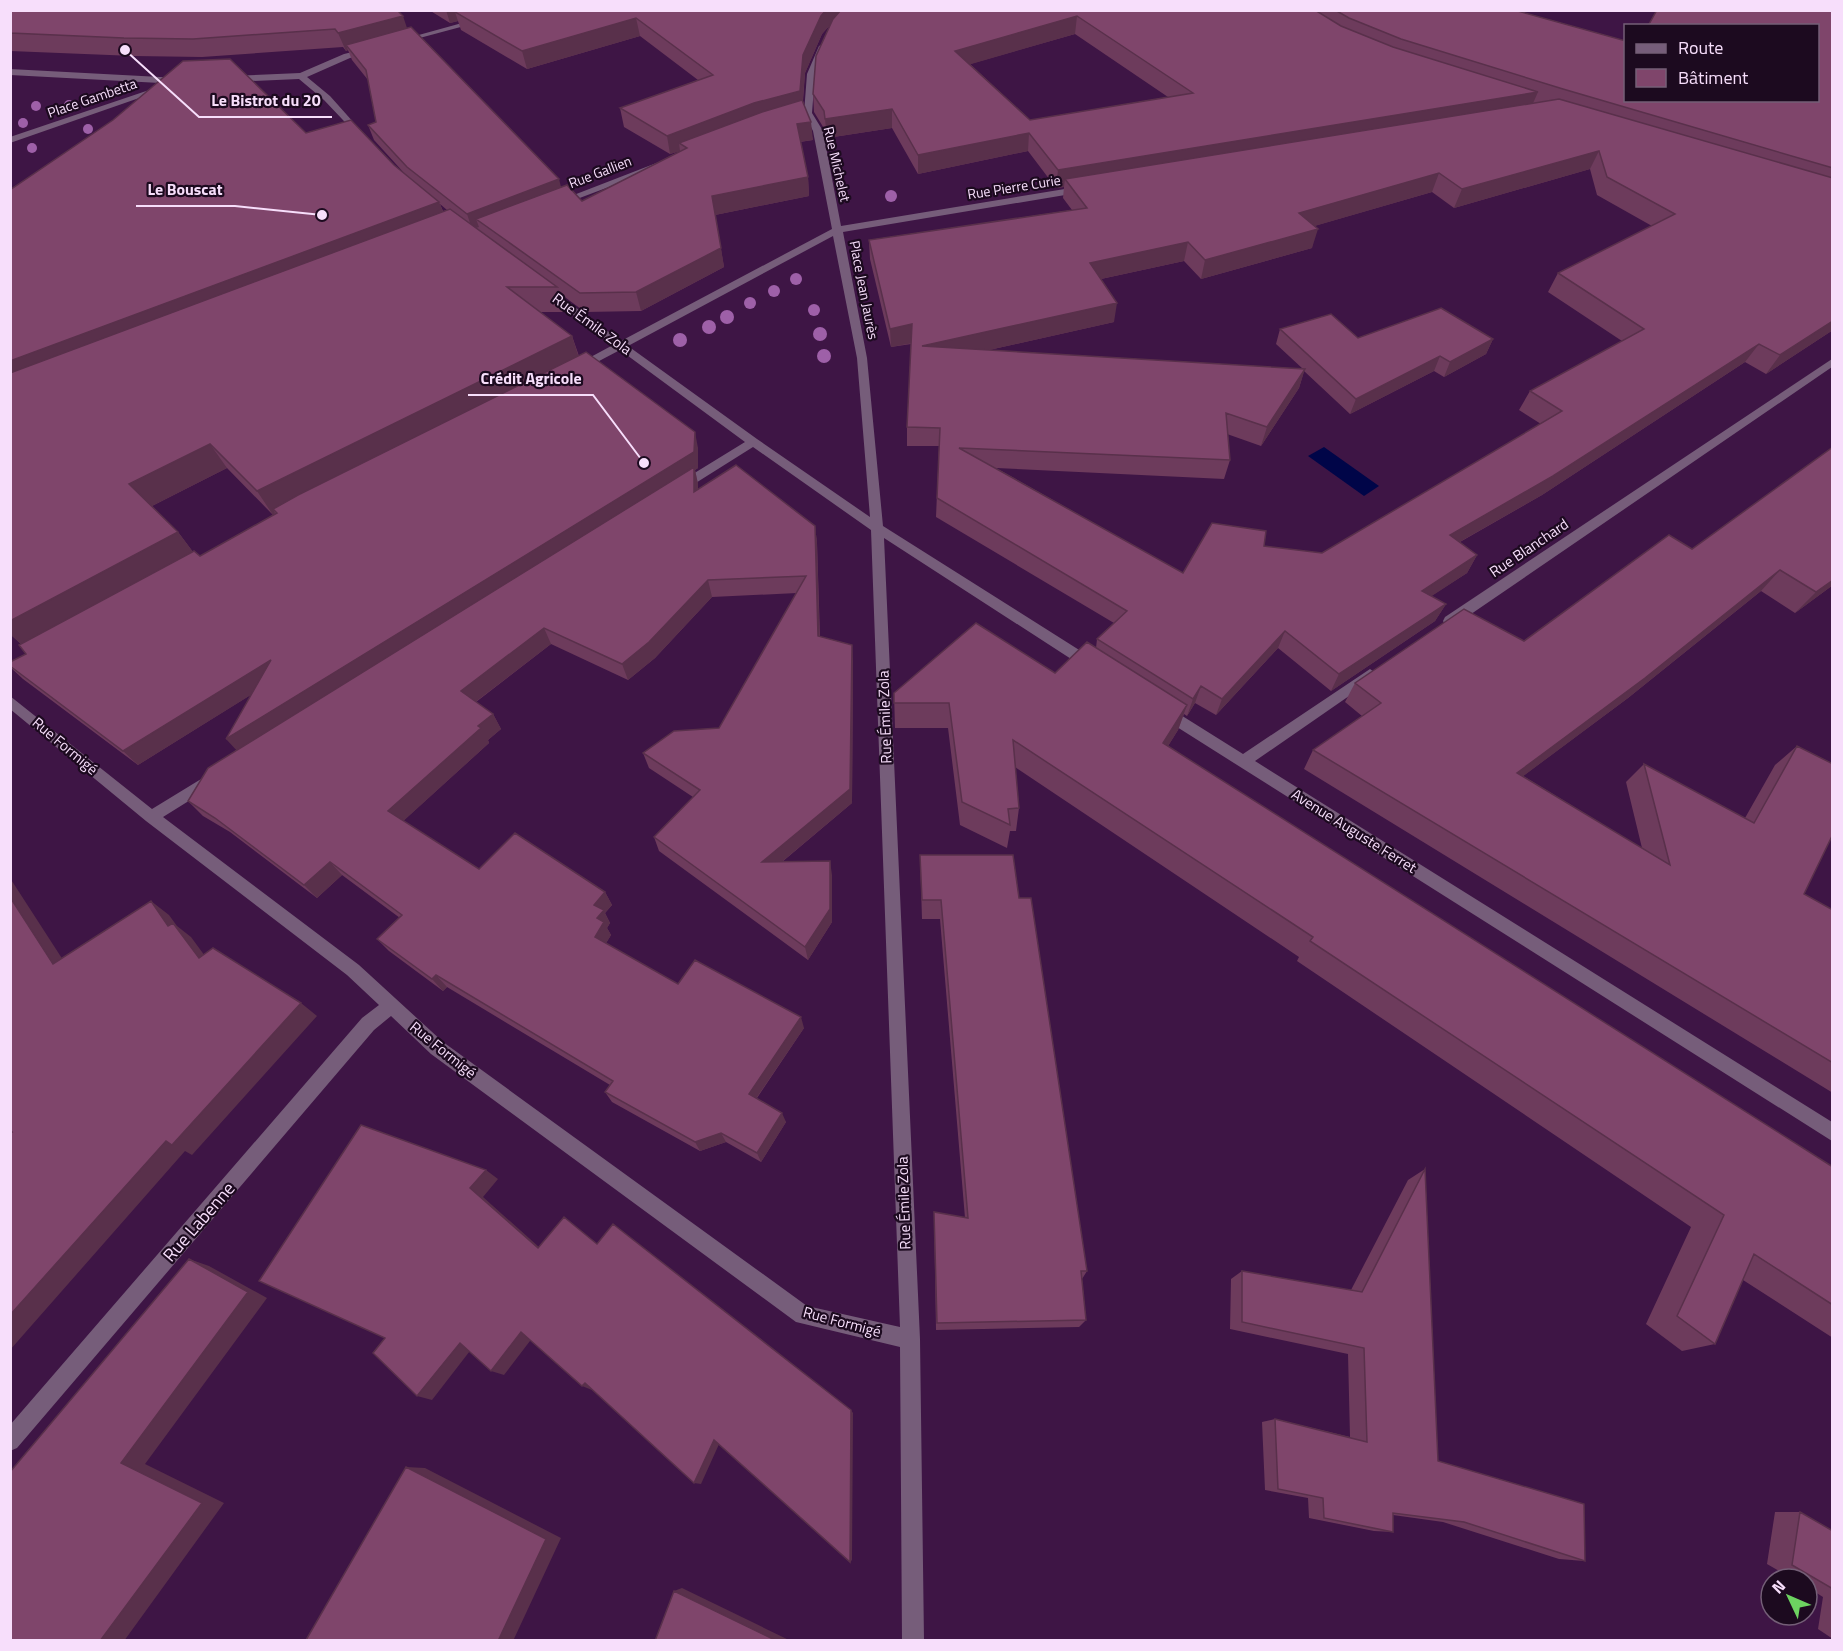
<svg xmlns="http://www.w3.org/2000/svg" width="1843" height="1651" font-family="'Titillium Web',sans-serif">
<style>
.water{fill:#000548}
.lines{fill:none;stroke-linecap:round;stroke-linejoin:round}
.street{fill:#765d7a;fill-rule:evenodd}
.tree{fill:#9e60a8}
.wall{fill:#6d3b5c;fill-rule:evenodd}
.shaded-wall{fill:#59304b}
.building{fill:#7f456b;stroke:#59304b;stroke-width:1.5;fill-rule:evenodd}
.labels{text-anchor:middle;stroke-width:4.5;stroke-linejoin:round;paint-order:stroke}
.far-street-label{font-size:14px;fill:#f7defb;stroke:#1c0a1f}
.street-label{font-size:15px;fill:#f7defb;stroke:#1c0a1f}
.near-street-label{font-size:18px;fill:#f7defb;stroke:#1c0a1f}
.leader{fill:none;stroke:#f7defb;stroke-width:2}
.callout-dot{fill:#f7defb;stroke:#1c0a1f;stroke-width:2}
.callout-label{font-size:16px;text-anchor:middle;font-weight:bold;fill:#f7defb;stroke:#1c0a1f;stroke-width:4.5;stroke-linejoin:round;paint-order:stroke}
</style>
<rect width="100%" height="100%" fill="#3e1545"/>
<path class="water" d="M1324,447l55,39 -15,10 -56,-40z"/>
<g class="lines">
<path class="street" d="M509,10h15l-123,33 -4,-2z
M823,44l4,2 -12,28 -3,39 11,18 18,95 242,-40 5,3 -5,3 -240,40 24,126 16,168 212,134 2,4 -2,4h-10l-201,-130 36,801 4,301h-22l-2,-293 -104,-25 -365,-268 -40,-38 -17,14 -357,418 -7,3v-26l352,-407 17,-13 -32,-30 -201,-154 -136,-112v-13l142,113 54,-33h10l2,4 -2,4 -53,33 196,148 84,77 364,264 93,21 -29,-797 -118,-83 -70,44h-8v-6l70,-43 -125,-92 -38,20h-8v-4l39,-21 -74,-56 9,-2 73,54 211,-112 -19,-98 -9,-18 3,-39 12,-28zM833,236l24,122 13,159 -113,-78 -129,-93z
M369,48l4,2 -1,2 -22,6 -43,19 23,19 33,37v4l-3,1 -36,-38 -25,-21 -69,3 -4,-3 4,-3 70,-3 44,-19z
M10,69l169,9 4,3 -4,3 -169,-9z
M158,87l7,2 -155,54v-6z
M659,162l3,1v4l-101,38 -8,-2z
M1832,359v8l-377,258h-10l-2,-4 2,-4z
M1370,669l7,5 -2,4 -120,83 577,361v19l-674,-426 -2,-4 2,-4h10l75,47z"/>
</g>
<g class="tree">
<circle cx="69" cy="105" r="5"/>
<circle cx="36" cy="106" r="5"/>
<circle cx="23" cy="123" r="5"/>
<circle cx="88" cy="129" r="5"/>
<circle cx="32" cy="148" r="5"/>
<circle cx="891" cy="196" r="6"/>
<circle cx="796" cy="279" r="6"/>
<circle cx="774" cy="291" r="6"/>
<circle cx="750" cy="303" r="6"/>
<circle cx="814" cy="310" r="6"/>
<circle cx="727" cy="317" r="7"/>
<circle cx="709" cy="327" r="7"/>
<circle cx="820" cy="334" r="7"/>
<circle cx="680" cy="340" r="7"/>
<circle cx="824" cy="356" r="7"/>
</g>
<path class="wall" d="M10,10l397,18 154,159 21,14 98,-50 -10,3 -46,-27 -4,-19 78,-28 -58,-44 -113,33 -66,-39 -3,-9 -8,2 -21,-13h1085l112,90 207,-90v320l-67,44 -21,-12 -203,133 -82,47 17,13 -10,18 -36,23 15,8 -11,17 -104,70 -53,-43 -62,67 -21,-12 -8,13 -3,-2 -6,16 -10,16 665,421v171l-90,-58 -28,64 -33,7 -36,-27 45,-97 -394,-266 2,-4 -284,-190 4,41 -3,23h-6l-3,17 -47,-23 -12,-97h-53l-1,-35 161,-20 41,-25 1,-9 17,-16 -178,-106 3,-71h-32v-19l4,-83 -20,3 -21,-88 -1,-19 203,-30 -9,-12 1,-11 -8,1 -28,-37 -110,23 -26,-46 -65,10 -2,-8 -11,-18 -1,-18 17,-69 -8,9 -17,39 -2,28 10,39 -13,2 8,35 1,19 -94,19 9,52 -83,44 -56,1 -27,-20 6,20h-24l32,24 7,20 119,92v20l-3,2 3,14v6l117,36 2,17 3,93 33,25 -1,142 -70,59 50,13v47l-24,38 -149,-109 -5,-14 39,-40 -44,-29 -6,-15 76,-25 78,-135 -85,4 -57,61 -27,22 -77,-36 -75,58 17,12 8,15 -13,11 1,3 -86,78 76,48 126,23 7,13 -7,8 5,10 -3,5 4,7 -5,8 72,41 126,44 -47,70 29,24 -25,40 -35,-20 -26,9 -88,-49 -7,-10 5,-7 -163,-98 -4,4 -54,-40 -12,-12 23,-21 -58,-43 -25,23 -87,-66 -27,-16 -15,-15 48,-51 16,-56 -114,71 -115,-86 -13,-12v-5l16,-8 -5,-10 -11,-10v-444l296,-57 88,32 11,9 -31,-34 -6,-15 8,-3 -8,-42 -16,-20 -4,-10 -2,1 -3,-4 -141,10 -68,-1 -124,-5zM1075,34l93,63 -138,23 -60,-56zM1590,169l7,26 55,31 -94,47 -10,19 74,49 -92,50 -11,19 22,14 -219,129 -58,-7 -81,27 -187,-105 228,11 6,-19 -3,-26 34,12 38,-58 5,-17 46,43 84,-43 10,6 42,-23 7,-15 -135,-1 -78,-9 -4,15 27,25 -314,-19 125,-28 -13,-43 83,-18 17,18 111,-31 2,-22 118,-34 22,16zM440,204l7,6 -4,1zM227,468l46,47 -73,41 -7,-4 -15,-20 -26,-26z
M1833,447v138l-38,28 -34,-22 -133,107 -105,78 119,72 -16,-66 18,-18 101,54 30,-53 22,-19 7,148 29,16v183l-529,-324 9,-19 49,-34 -17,-14 10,-19 169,-42 168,-92z
M920,855l99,43 68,373 -5,8 4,41 -7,7 -143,3 -2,-118 31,6 -25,-299h-18z
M1425,1169l13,292 147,100 -26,-2 -116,-37 -50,-7v17l-19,-1 -65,-13 -1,-20 -43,-8 -3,-68 13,-3 75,18 -2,-83 -118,-25 1,-50 11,-8 109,19 57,-110z
M1775,1512h25l33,19v108l-15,-10 5,-32 -16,-10v-8h-14l-26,-15z"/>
<path class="shaded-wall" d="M446,10h52l-43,2 3,9 -8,2z
M826,10h17l-21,24 -17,39 -3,36 -123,34 1,8 -10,3 -3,-18 87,-33 49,-48 18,-39z
M403,16l6,18 -63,11 2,5 -2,1 -8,-18z
M1077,16l-2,18 -121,35 1,-18z
M636,18l4,18 -113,33 -5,-18z
M1538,92l-8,18 -465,69 -1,8 -8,1 2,-18z
M892,109v19l-65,10 -2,-19z
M811,122l2,18 -15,2 -1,-18z
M1029,133l-1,18 -110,23v-19z
M1599,151l-9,18 -136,39 8,-19z
M1439,173l-7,19 -138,40 5,-19z
M808,177l1,19 -94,19 -3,-19z
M559,179l4,16 -87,24 3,8 -7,2 -5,-15z
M439,202l10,24 -439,167v-32z
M1318,229l-6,19 -111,31 4,-19z
M1188,242l-4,19 -97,21 3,-19z
M721,248l3,19 -83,44 -5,-19z
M1117,303l-3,19 -192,43v-19z
M1833,321v9l-67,44 14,-19z
M912,324l1,19 -22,4 -1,-18z
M572,336l8,25 -307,148 2,4 -2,2 -16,-24z
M1493,339l-7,15 -42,23 6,-15z
M1759,344l-14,18 -203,133 -102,58 10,-18z
M1440,356l-6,15 -84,43 6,-15z
M1305,369l-6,19 -38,58 6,-19z
M695,432l3,16v20l-3,2 3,14 -1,25 -3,-17 -455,261 -13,-14z
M210,444l17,24 -79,40 -19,-24z
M815,526l2,17 3,109 -2,-16z
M178,532l18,24 -171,92 -15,-14v-13z
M1477,555l-10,18 -55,36 10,-18z
M1780,570l-19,21 -133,107 -126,94 15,-19z
M708,580l4,17 -57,61 -27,22 -6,-16z
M1833,580v5l-38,28 21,-21z
M1446,604l-11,17 -104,70 8,-17z
M544,628l7,16 -81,62 -9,-15z
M1285,631l-7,17 -62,67 6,-16z
M852,645l1,16 -1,142 -86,72 -4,-13z
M271,660l12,15 -145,90 -15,-14z
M1201,686l-6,17 -8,13 6,-17z
M1187,705l-9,25 -23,37 8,-24z
M493,714l8,15 -13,11 1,3 -90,82 -11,-14 90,-85z
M830,861l2,14v47l-24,38 -3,-13z
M330,862l12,13 -25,23 -13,-13z
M10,878l64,99 -21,-13 -43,-67z
M605,892l7,13 -7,8 5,10 -3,5 4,7 -9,15 -7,-13 2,-19 -3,-13z
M151,901l18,14 8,11 14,11 25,34 -17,-13 -31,-32z
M436,975l11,12 -4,4 -11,-12z
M301,1003l16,13 -125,139 -7,-4 -175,199v-35l156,-174z
M801,1017l3,11 -51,75 -4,-9z
M782,1113l4,9 -25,40 -4,-9z
M721,1133l5,9 -26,9 -5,-9z
M486,1170l12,9 -15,18 66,59 -11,-8 -68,-60z
M189,1259l20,7 58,32 -122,166 79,39 -100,138h-24l21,-178z
M521,1332l12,5 -29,38 -13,-4z
M460,1343l13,4 -41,53 -15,-4z
M585,1383l7,7 -10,-4z
M851,1410l2,3 -1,147 -2,2z
M714,1440l6,2 -19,42 -7,-1z
M406,1467l19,1 136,70 -48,103h-15z
M682,1588l109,53h-14l-103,-50z"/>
<path class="building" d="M10,10h387l6,6 -65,17 -3,-4 -142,10 -69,-1 -114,-5z
M460,10h366l-5,6 -18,39 -3,36 -46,12 -87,33 -47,-28 93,-33 -77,-57 -114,33 -67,-39z
M841,10h474l26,16 52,21 145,45 -480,78 -29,-37 -111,22 -26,-46 -67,10 -1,-8 -11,-17 3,-38 17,-37zM1077,16l116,77 -163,27 -75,-69z
M1335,10h179l112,31v59h192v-74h-170l9,-16h176v158l-270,-79 -162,-50 -52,-21z
M411,27l148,152 -92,35 -60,-47 -39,-42 8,-3 -10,-52 -20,-25z
M230,59l76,74 45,-13 43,45 45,37 -429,159v-171l103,-70 70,-59z
M1559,99l274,79v143l-53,34 -21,-11 -206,132 -103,59 27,20 -55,36 24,13 -107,70 -54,-43 -63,68 -21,-13 -8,13 -96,-60 30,-28 -190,-113 3,-70 -33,-1 5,-103 -22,5 -21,-89 218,-32 -22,-29zM1599,151l8,26 68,37 -117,59 86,56 -114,62 32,20 -240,142 -58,-7 2,-15 -54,-8 -29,50 -224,-125 271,12 -4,-47 41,14 38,-58 -383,-23 195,-43 -27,-40 98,-21 17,18 113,-31 -19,-16 140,-40 23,16z
M802,100l9,22 -14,2 11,53 -96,19 9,52 -85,44 -56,1 -104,-74 91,-34 15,16 105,-53 -8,-5 83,-31z
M450,209l107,78h-50l65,49 -315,155 -47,-47 -81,40 49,48 -168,89v-248z
M1441,308l52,31 -43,23 -10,-6 -84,43 -76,-70 51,-15 27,24z
M586,352l109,80 -1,20 -468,287 45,-79 -148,91 -113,-85v-4l16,-8 -7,-9 175,-94 6,5 77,-43 -4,-4 25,-14z
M1833,447v133l-17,12 -36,-22 -135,108 -128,95 153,92 -26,-101 110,59 43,-77 36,18v70l-29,60 29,16v153l-520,-313 68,-47 -26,-20 109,-74 60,32 145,-106 23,14z
M736,465l79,61 3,110 34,9 -2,144 -88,73 68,-1v48l-25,38 -151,-110 46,-47 -57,-37 31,-22 45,-3 87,-152 -98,4 -59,62 -27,22 -78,-36 -83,63 32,23 -15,12 3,2 -93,83 91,58 36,-36 90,59 -11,13 10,5 -7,8 7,4 -9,15 83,47 17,-24 106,57 -52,77 33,19 -25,40 -36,-20 -26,9 -90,-50 8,-11 -177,-106 -4,4 -55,-40 25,-24 -72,-53 -26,23 -89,-67 -27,-17 20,-33 486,-301v25z
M976,623l79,50 32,-31 100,63 -24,38 670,424v138l-79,-51 -39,90 -38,-28 47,-101 -414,-274 3,-4 -300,-197 6,68 -11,1 2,16 -48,-23 -13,-99h-55v-10z
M920,855h93l6,43h12l56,373h-6l5,49 -149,3 -3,-111 34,6 -27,-318h-19z
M10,897l43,67 98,-63 17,25 5,-3 26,35 14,-10 88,55 -129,142 -6,-4 -156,174v-182l2,-1 -2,-2z
M361,1125l125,45 -16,18 68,60 26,-31 33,27 16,-20 238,186 -1,152 -136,-122 -20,43 -109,-100 -3,3 -61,-54 -30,39 -31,-28 -43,53 -44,-43 12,-15 -126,-57z
M1425,1169l13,292 146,43 1,57 -121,-39 -71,-9v19l-69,-14 -1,-20 -45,-9 -3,-70 92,23 -3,-94 -122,-26v-51l120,21z
M189,1259l59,33 -127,171 81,40 -102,138h-90v-169z
M406,1467l140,72 -48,102h-192v-1z
M1800,1512l33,19v58l-41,-24z
M674,1591l103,50h-122z"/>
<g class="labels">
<g class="far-street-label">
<text transform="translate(92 98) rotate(-19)" y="5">Place Gambetta</text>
<text transform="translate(837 164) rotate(77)" y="5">Rue Michelet</text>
<text transform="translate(600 172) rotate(-21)" y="5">Rue Gallien</text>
<text transform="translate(1014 187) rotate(-9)" y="5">Rue Pierre Curie</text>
<text transform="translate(864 290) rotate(79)" y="5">Place Jean Jaurès</text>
</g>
<g class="street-label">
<text transform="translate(592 324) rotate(36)" y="5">Rue Émile Zola</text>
<text transform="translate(1529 548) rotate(-34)" y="5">Rue Blanchard</text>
<text transform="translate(885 717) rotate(-92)" y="5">Rue Émile Zola</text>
<text transform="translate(65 746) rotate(40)" y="5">Rue Formigé</text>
<text transform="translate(1354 831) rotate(32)" y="5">Avenue Auguste Ferret</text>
<text transform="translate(443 1050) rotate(39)" y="5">Rue Formigé</text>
<text transform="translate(904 1203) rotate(-92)" y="5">Rue Émile Zola</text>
<text transform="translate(842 1322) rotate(15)" y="5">Rue Formigé</text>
</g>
<g class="near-street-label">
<text transform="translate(199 1222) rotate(-49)" y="6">Rue Labenne</text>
</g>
</g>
<path class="leader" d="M125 50L199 117H332M322 215L235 206H136M644 463L593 395H468"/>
<g class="callout-dot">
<circle cx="125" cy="50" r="6"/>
<circle cx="322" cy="215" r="6"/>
<circle cx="644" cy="463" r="6"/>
</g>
<g class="callout-label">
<text x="266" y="106">Le Bistrot du 20</text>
<text x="185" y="195">Le Bouscat</text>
<text x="531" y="384">Crédit Agricole</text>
</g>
<rect width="1843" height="1651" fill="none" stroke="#f7defb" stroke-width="24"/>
<rect x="1624" y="24" width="195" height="78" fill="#1c0a1f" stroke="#745f77" stroke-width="1.5"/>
<rect x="1636" y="44" width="30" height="9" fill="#765d7a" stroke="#745f77" stroke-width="1.5"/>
<text x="1678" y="54" font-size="18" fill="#f7defb">Route</text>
<rect x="1636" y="69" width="30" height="18" fill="#7f456b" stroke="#745f77" stroke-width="1.5"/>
<text x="1678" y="84" font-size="18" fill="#f7defb">Bâtiment</text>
<g transform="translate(1789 1597) rotate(314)"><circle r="28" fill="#1c0a1f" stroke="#745f77" stroke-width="1.5"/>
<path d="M0-4.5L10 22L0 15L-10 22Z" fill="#6dd361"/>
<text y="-9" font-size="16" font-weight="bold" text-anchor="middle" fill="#f7defb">N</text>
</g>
</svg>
